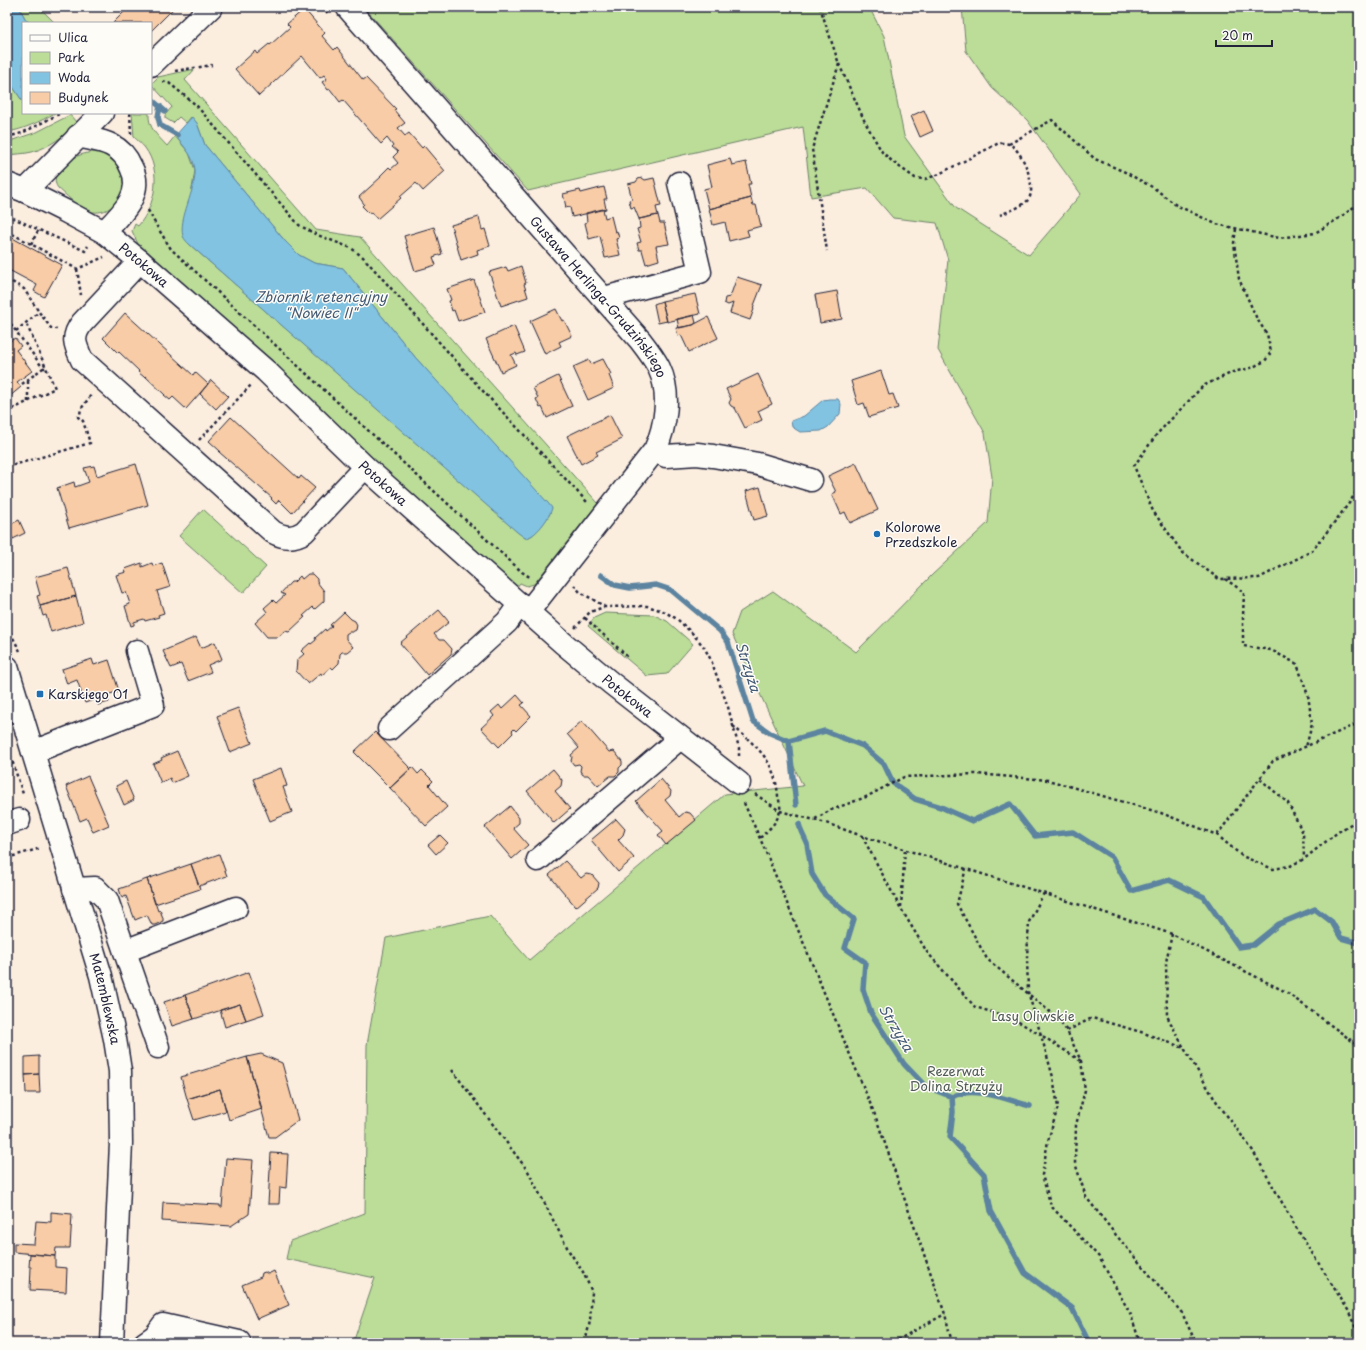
<svg xmlns="http://www.w3.org/2000/svg" width="1366" height="1350" font-family="'Playpen Sans',sans-serif">
<style>
.green{fill:#bbdd97;stroke:#6e8069}
.water{fill:#82c3e2;stroke:#5c839f}
.lines{fill:none;stroke-linecap:round;stroke-linejoin:round}
.stream{stroke:#5c839f;stroke-width:5.5}
.building{fill:#f7cca6;stroke:#22223b}
.minor-casing{stroke:#22223b;stroke-width:25}
.path{stroke:#22223b;stroke-width:2.5;stroke-dasharray:3 3;stroke-linecap:butt}
.minor{stroke:#fdfcf7;stroke-width:22}
.poi-dot{fill:#1f6fb2;stroke:#fdfcf7;stroke-width:1.5}
.labels{text-anchor:middle;stroke-width:3;stroke-linejoin:round;paint-order:stroke}
.street-label{font-size:13px;fill:#22223b;stroke:#fdfcf7}
.poi-label{font-size:13px;fill:#22223b;stroke:#fdfcf7;text-anchor:start}
.park-label{font-size:13px;fill:#505a57;stroke:#fdfcf7}
.water-label{font-size:14px;font-style:italic;fill:#445a75;stroke:#fdfcf7}
</style>
<rect width="100%" height="100%" fill="#fbeedf"/>
<filter id="ink" filterUnits="userSpaceOnUse"><feTurbulence type="fractalNoise" baseFrequency=".025" numOctaves="2"/><feDisplacementMap in="SourceGraphic" scale="8" xChannelSelector="R" yChannelSelector="G"/><feConvolveMatrix kernelMatrix="1 2 1 2 8 2 1 2 1" color-interpolation-filters="sRGB"/></filter>
<g filter="url(#ink)">
<path class="green" d="M19,7h20l16,16h-25l-4,-3z
M364,7h505l15,29 20,100 52,72 73,47 52,-61 -54,-74 -35,-32 -26,-37 -4,-44h397v1336h-1006l22,-65 -89,-19 4,-18 75,-28 2,-168 19,-107 104,-22 39,44 196,-166 78,-8 -71,-152 8,-22 33,-21 83,61 76,-77 56,-52 4,-46 -7,-44 -47,-83 10,-90 -11,-37 -44,-5 -26,-30 -56,9 -8,-70 -275,64z
M195,69l-10,11 131,150 44,7 238,266 -64,81 -7,2 -7,-3 -4,5 -116,-101 -262,-243 -6,-13 3,-7 3,2c18,-21 24,-55 7,-78 -3,-4 -8,-8 -11,-11l-2,-24h17c-1,15 8,22 18,33l8,-10 14,17 6,17 -3,19 -3,55 336,294c9,0 20,-17 25,-24l-82,-97 -53,-60 -72,-89 -29,-5 -15,-8 -14,-14 -80,-96 -8,-22 -6,-6 -5,6 -7,-6 -6,6 -8,-5v-3l7,-8 -21,-23 7,-7z
M7,78l16,24v11h32c-14,8 -32,17 -48,19z
M70,115l7,8c-13,13 -27,24 -45,29 -8,2 -17,2 -25,3v-14h3l27,-9z
M99,151c46,16 21,73 -14,59 -8,-4 -20,-16 -27,-22 -10,-13 10,-28 22,-33 6,-2 12,-3 19,-4z
M203,509l63,58 -23,26 -64,-57z
M605,613l49,2 13,6 26,23 -26,30 -20,2 -59,-50 6,-8z"/>
<path class="water" d="M7,7h12l7,13 4,3h-7v79l-16,-24z
M192,117l5,6 8,22 80,96 14,14 15,8 29,5 72,89 133,146 4,5c-2,9 -17,30 -27,30l-8,-6 -328,-288c-2,-2 -5,-5 -6,-8 -5,-17 13,-46 12,-66 -1,-13 -11,-24 -20,-34z
M829,399h9l3,5 -1,10 -12,13 -7,4 -21,1 -8,-5 -1,-6 13,-5 19,-16z"/>
<g class="lines">
<path class="stream" d="M151,99l14,12
M160,106l-2,11 2,8 17,10
M601,575l14,10 15,3 26,-3 15,5 49,41 8,11 25,79 17,12 19,8 7,64
M789,741l36,-10 38,15 21,18 9,19 22,16 26,8 31,14 38,-17 25,32 38,-4 39,25 19,34 38,-11 35,17 35,50 14,-2 26,-21 36,-15 17,13 9,16 18,5
M799,824l2,7 6,13 5,30 13,21 29,24 -9,29 20,14 -2,27 8,24 33,51 21,22 27,11 1,15 -3,25 34,37 7,37 34,62 47,35 17,35
M952,1097c21,-12 56,3 78,9"/>
</g>
<path class="building" d="M129,7h46l-24,24v-8h-38z
M304,9l21,24 -3,3 12,14 3,-3 26,33 3,-2 30,31 -2,1 11,13 -7,5 7,8 4,-3 13,15 2,-2 21,25 -22,20 -7,-8 -16,14 1,1 -24,21 -6,-7 -2,1 -7,-7 2,-2 -5,-7 22,-20 -1,-1 9,-9 2,2 7,-6 -5,-6 5,-5 -6,-5 1,-1 -6,-8 -6,6 -38,-44 -3,2 -10,-13 -2,1 -6,-8 5,-3 -3,-4 -4,3 -18,-22 -43,40 -24,-27 20,-18 2,3 12,-10 1,1 20,-18 -3,-3z
M924,110l9,21 -13,6 -9,-21z
M730,159l2,6 14,-3 5,22h-3l3,14 -42,11 -5,-20 8,-2 -5,-22z
M642,178l3,2 9,-2 7,28 -5,1 2,8 -19,4 -5,-12 -3,1 -2,-8 3,-1 -4,-15 8,-2 2,-3z
M604,187l3,12h-3l2,10 -34,8 -2,-10 -5,1 1,-1 -3,-13 17,-4 1,3z
M751,198l2,7h3l5,21 -14,4 2,6 -20,5 -4,-19 -12,3 -4,-16z
M603,209l2,9 6,-2 4,16 2,-1 2,7 -3,1 4,16 -15,3 -5,-22 -11,3 -4,-16 2,-1 -1,-9z
M658,215l2,8h4l5,21 -13,2 3,14 -13,4 -4,-14h-3l-2,-7 4,-1 -4,-13 3,-1 -1,-9z
M479,217l3,13 3,-1 5,17 -13,4 1,4 -17,6 -10,-35z
M434,227l8,27 -9,3 3,8 -21,6 -11,-35z
M7,235l55,30 -18,32 -10,-6 3,-6 -30,-16z
M521,266l5,17 -2,1 4,13 -27,9 -12,-34 17,-5 2,4z
M737,277l25,8 -9,23 1,1 -4,11 -20,-7 3,-10 -5,2 -4,-2 1,-5 5,-1z
M474,280l11,32 -27,9 -4,-11 -2,1 -3,-10 2,-1 -4,-11z
M837,291l5,28 -22,4 -5,-28z
M695,294l5,20 -33,8 -5,-21z
M662,301l5,20 -9,2 -4,-19z
M556,309l6,12 2,-1 8,16 -13,6 2,4 -16,8 -15,-33z
M125,313l68,62 2,-3 13,12 -22,25 -13,-12 -3,3 -6,-5h1l-20,-19 -1,1 -6,-5 1,-1 -20,-19 -1,1 -15,-15z
M694,315l2,8 -3,2 -14,3 -2,-9z
M708,317l10,21 -29,14 -8,-17 -3,1 -2,-8 17,-3z
M514,326l11,26 -8,3 -1,-2 -5,2 5,10 -15,7 -15,-33z
M7,337l3,4 5,-3 6,8 -5,4 16,21 -15,11 4,5 -12,10 1,2 -3,2z
M603,359l8,15 -2,1 5,13 -26,12 -15,-33 16,-7 2,4z
M881,371l8,24 4,-1 5,14 -29,9 -5,-14 -6,2 -7,-24z
M758,374l14,30 -14,7 4,9 -17,8 -10,-20 -4,-2 -2,-3 2,-4 -5,-10z
M558,376l14,30 -25,12 -5,-11 -2,1 -4,-9 2,-1 -5,-10z
M211,380l17,16 -12,13 -16,-15z
M610,415l12,24 -26,13 2,3 -17,9 -14,-28z
M231,417l68,62 2,-3 14,12 -23,25 -13,-13 -3,4 -5,-5 1,-1 -53,-46 1,-1 -11,-10z
M856,463l22,47 -28,13 -5,-11 -4,2 -9,-20 4,-2 -8,-16z
M136,464l12,41 -79,23 -12,-40 17,-6 1,5 14,-5 -5,-14 10,-2 3,10z
M760,487l8,29 -14,4 -8,-29z
M19,520l6,13 -12,6 -6,-13z
M142,563v4l10,-4 1,3 9,-3 8,24 -13,4 7,22 -6,2 1,2 -14,4 -1,-2 -10,3v3l-3,1 -6,-20 5,-2 -4,-12 -4,1 -6,-18 10,-3 -1,-3z
M68,568l8,28 -36,10 -3,-10 3,-1 -5,-18z
M308,574h4l5,5v3l7,9v10l-9,8 -2,-2 -10,9 2,1 -16,15 -4,-1 -7,6h-11l-12,-14 12,-11 -3,-4 9,-8 3,3 9,-8 -4,-2 10,-11h3l6,-6 2,3z
M76,596l7,26 -32,10 -5,-17 -3,1 -3,-10z
M439,610l10,12 -15,12 5,6h5l8,9 -1,5 -24,21 -27,-32z
M344,612l7,7 4,2 2,4 -1,5 -4,2h-3l-3,2v5l7,8 -6,5h-5l-2,2 -1,9 -6,6 -2,-2 -9,8 -1,-2 -13,11 -12,-13 1,-11 7,-6 -3,-3 9,-8 1,1 5,-4 -1,-2 10,-9 1,2 6,-5 -2,-1z
M196,637l5,11 14,-6 7,17 -14,6 3,7 -23,9 -7,-17 -10,4 -8,-17z
M92,659l2,6 15,-5 10,31 -12,4 2,7 -11,3 -2,-6 -11,4 -8,-23 -10,4 -5,-15z
M517,695l7,8 -3,2 10,11 -15,15 -2,-2 -2,2 1,2 -14,14 -18,-19 13,-12 -3,-4 8,-7 3,4z
M238,708l14,35 -22,9 -13,-36z
M582,721l27,31 5,-1 8,10v4l-3,3v4l-4,4h-5l-12,10 -10,-11h-5l-3,-4 1,-5 -2,-2 -5,1 -3,-4 1,-4 -1,-2 8,-7 -12,-14z
M375,732l36,37 -21,19 -36,-36z
M177,751l11,25 -16,7 -2,-5 -9,5 -8,-19 9,-4 -1,-2z
M412,767l6,7 4,-4 11,11 -4,4 18,22 -21,19 -36,-38z
M281,768l6,18 -4,1 9,25 -22,9 -17,-42z
M553,769l9,11 -1,6 -6,5 15,18 -16,14 -27,-32z
M88,776l21,49 -16,7 -6,-14 -7,3 -14,-35z
M661,779l10,12 -1,5 -5,4 14,17 6,-5 5,1 6,7 -30,25 -8,-10 5,-4 -27,-30z
M126,781l8,19 -10,5 -8,-19z
M510,806l9,12v5l-6,5 15,17 -16,14 -27,-32z
M616,819l9,10 -2,6 -5,5 16,18 -16,14 -27,-32z
M440,835l8,8 -12,11 -8,-9z
M219,854l8,22 -28,10 -8,-22z
M565,861l16,17 5,-4 6,1 7,8 -1,5 -22,19 -27,-32z
M191,864l9,25 -45,15 -8,-25z
M147,879l11,32 2,-1 3,8v3l-8,4h-3l-5,-10 -12,5 -9,-24 -4,2 -3,-9z
M249,972l15,42 -18,6 -6,-16 -46,15 -9,-24z
M185,995l9,24 -22,7 -8,-24z
M240,1004l6,16 -21,7 -5,-17z
M261,1054l21,9 16,57 -23,17h-6l-22,-80z
M39,1056v18l-14,1v-18z
M247,1057l15,52 -33,11 -9,-31 -33,10 -6,-22z
M39,1074l1,19h-14l-1,-18z
M220,1089l6,22 -32,9 -7,-21z
M271,1153l17,1 -2,34 -6,-1 -1,17h-11z
M226,1158l27,2 -4,54 -18,12 -69,-5 1,-19 57,3v2h2z
M51,1212l21,2 -2,34h-14l-1,8 -41,-4v-9l20,1 2,-23 15,1z
M30,1254l25,2v11l12,1 -1,24 -36,-2 1,-23h-2z
M274,1271l15,34 -32,14 -15,-34 19,-8 1,-4 3,-1 3,2z"/>
<g class="lines">
<g class="minor-casing">
<g id="minor">
<path id="s1" d="M347,7l293,333c7,9 14,18 19,28 12,25 7,58 -4,82l-127,162"/>
<path d="M151,65l60,-58"/>
<path d="M78,136c11,3 23,4 33,9 10,5 16,12 20,22 14,26 -10,48 -27,65"/>
<path id="s2" d="M7,184l18,7 40,20 39,21 36,29 126,110 99,96 198,176 48,40 128,100"/>
<path d="M25,191l77,-78"/>
<path d="M140,261l-58,62c-11,14 -7,22 0,37l191,172c11,6 20,7 31,0l61,-65"/>
<path d="M604,298l96,-26 -21,-89"/>
<path d="M655,450l11,6 31,-2 16,2 45,8 53,16"/>
<path id="s3" d="M7,667l94,309 14,63 5,32 1,72 -9,200"/>
<path d="M389,729l118,-107 13,-18"/>
<path d="M33,752l120,-47 -16,-54"/>
<path d="M7,824l12,-4"/>
<path d="M538,860l142,-122"/>
<path d="M74,889l21,-1 12,12 51,147"/>
<path d="M125,951l111,-43"/>
<path d="M145,1343l10,-7 8,-11 76,17"/>
</g>
</g>
<path class="path" d="M322,7l5,6
M820,7l19,57 -27,85 15,102
M839,64l26,58 17,30 12,11 21,15 10,1 12,-4 62,-32c3,0 7,0 10,1 13,5 29,44 19,56 -6,7 -19,11 -28,15
M175,71l37,-6
M163,81l6,2 27,22 103,120 16,9 36,14 12,9 119,133 106,113
M130,113l1,21
M7,137l15,-4 39,-20
M1009,144l43,-24 43,39 30,13 29,16 22,17 40,19 63,14 36,-5 26,-16 18,-14
M148,210l8,15 15,24 351,323 9,6
M7,215l78,36 3,-5
M1236,229l-2,14 5,36 18,40 10,15 4,18 -6,9 -14,7 -18,4 -30,14 -46,48 -23,32 19,45 29,41 37,27 40,-1 53,-27 38,-49 9,-15
M7,231l70,38 27,-12
M31,244l8,-15
M77,269l4,26
M7,279l17,10 15,23
M7,319l36,49h3
M16,331l23,-19 12,16 6,1
M22,384l21,-16
M28,402v-23
M7,412l48,-24 -29,-65
M199,440l53,-56
M7,467l83,-24 -7,-22 -5,-4 2,-3 1,-5 10,-14
M1225,579l19,13 -1,24v30l28,4 26,14 11,31 4,29 -6,23
M574,585l6,7 24,14
M585,618l44,40
M7,621l4,13 9,17
M575,628l15,-16 14,-5 43,-1 16,5 14,8 16,15 11,13 7,13 17,47 11,41v8
M733,726c25,22 42,34 45,70 1,4 3,11 2,15 -2,11 -13,20 -20,27
M7,745l16,49
M1260,779l28,24 15,30 1,25
M755,794l25,17 46,12 36,13 310,98 114,58 73,54
M744,803l18,40 113,272 70,199 7,29
M815,819l16,-9 35,-13 38,-20 71,-3 73,6 113,33 56,22 25,21 31,13 17,-3 14,-7 34,-27 21,-13
M1217,835l56,-74 86,-38
M862,836l38,71 27,45 48,55 37,11 29,17 12,42 5,30 -10,34 -6,34 9,31 48,51 32,58 9,28
M7,858l34,-10
M966,868l-9,36 30,55 69,58 11,14 14,30 4,29 -9,35 -1,38 11,34 30,38 66,78 14,30
M1044,893l-15,29 -2,35 1,35 13,43 40,26
M901,907l4,-58
M1172,934l-6,28 1,54 17,32 30,50 39,53 44,78 51,81 11,25
M1067,1031l25,-13 49,14 43,16
M452,1070l76,101 41,80 14,21 9,20 -2,29 -5,22
M892,1343l53,-29"/>
<use href="#minor" class="minor"/>
</g>
</g>
<g class="poi-dot">
<circle cx="877" cy="534" r="4"/>
<rect x="36" y="690" width="8" height="8" rx="2"/>
</g>
<g class="labels">
<g class="street-label">
<text dy="5" stroke="none"><textPath href="#s2" startOffset="160">Potokowa</textPath></text>
<text dy="5" stroke="none"><textPath href="#s1" startOffset="384">Gustawa Herlinga-Grudzińskiego</textPath></text>
<text dy="5" stroke="none"><textPath href="#s2" startOffset="484">Potokowa</textPath></text>
<text dy="5" stroke="none"><textPath href="#s2" startOffset="808">Potokowa</textPath></text>
<text dy="5" stroke="none"><textPath href="#s3" startOffset="346">Matemblewska</textPath></text>
</g>
<g class="poi-label">
<text x="885" y="532">Kolorowe<tspan x="885" dy="15">Przedszkole</tspan></text>
<text x="48" y="699">Karskiego 01</text>
</g>
<g class="park-label">
<text x="1033" y="1021">Lasy Oliwskie</text>
<text x="956" y="1076">Rezerwat<tspan x="956" dy="15">Dolina Strzyży</tspan></text>
</g>
<g class="water-label">
<text x="321" y="302">Zbiornik retencyjny<tspan x="321" dy="16">"Nowiec II"</tspan></text>
<text transform="translate(748 667) rotate(72)" y="5">Strzyża</text>
<text transform="translate(896 1028) rotate(59)" y="5">Strzyża</text>
</g>
</g>
<rect width="1366" height="1350" fill="none" stroke="#fdfcf7" stroke-width="24"/>
<rect x="12" y="12" width="1342" height="1326" fill="none" stroke="#22223b" stroke-width="1.5" filter="url(#ink)"/>
<rect x="22" y="22" width="130" height="92" fill="#fdfcf7" stroke="#a5a5ac"/>
<rect x="30" y="35" width="20" height="6" fill="#fdfcf7" stroke="#a5a5ac"/>
<text x="58" y="42" font-size="12" fill="#22223b">Ulica</text>
<rect x="30" y="52" width="20" height="12" fill="#bbdd97" stroke="#a5a5ac"/>
<text x="58" y="62" font-size="12" fill="#22223b">Park</text>
<rect x="30" y="72" width="20" height="12" fill="#82c3e2" stroke="#a5a5ac"/>
<text x="58" y="82" font-size="12" fill="#22223b">Woda</text>
<rect x="30" y="92" width="20" height="12" fill="#f7cca6" stroke="#a5a5ac"/>
<text x="58" y="102" font-size="12" fill="#22223b">Budynek</text>
<path d="M1216 40v6h56v-6" fill="none" stroke="#22223b" stroke-width="2"/>
<text x="1222" y="40" font-size="12" fill="#22223b" stroke="#fdfcf7" stroke-width="3" paint-order="stroke">20 m</text>
</svg>
